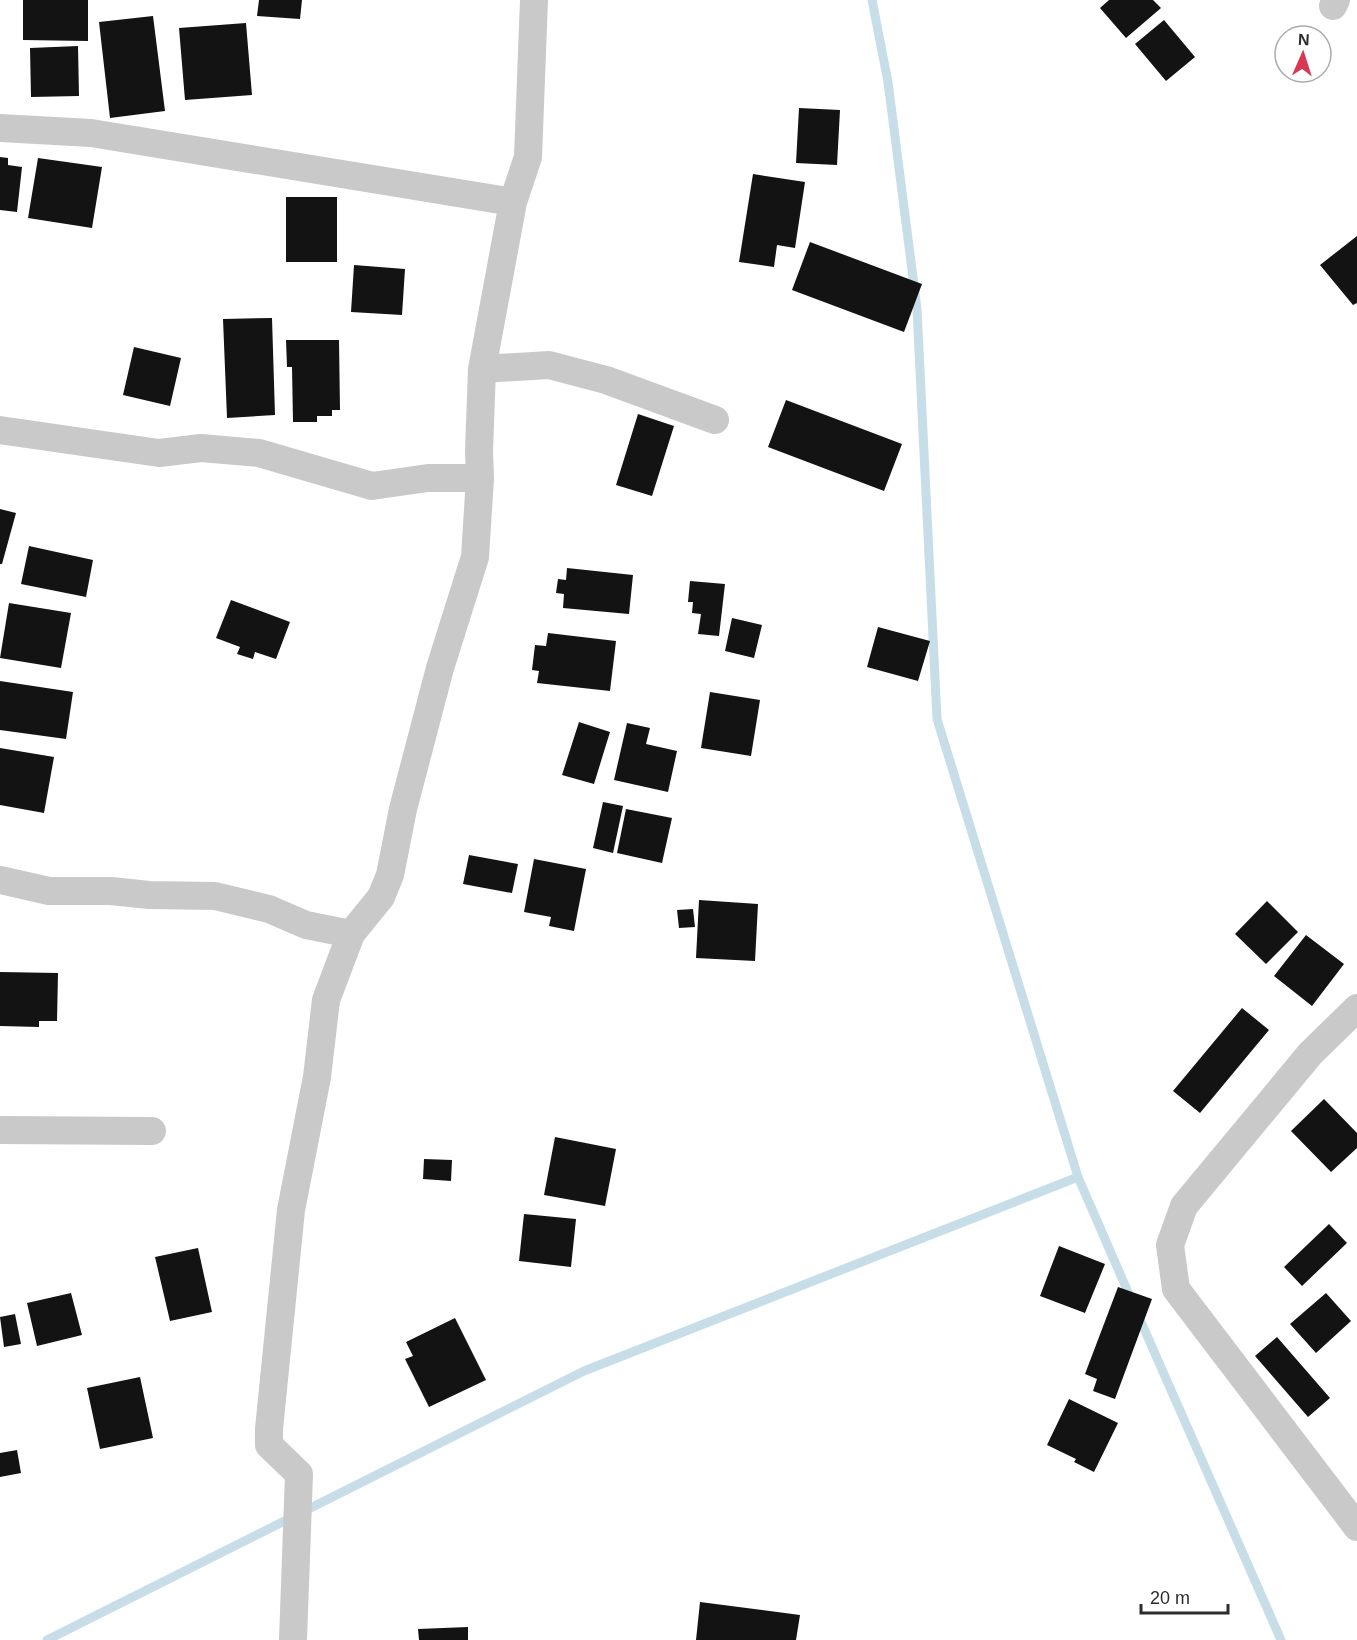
<svg xmlns="http://www.w3.org/2000/svg" width="1357" height="1640" font-family="Arial,sans-serif">
<style>
.lines{fill:none;stroke-linecap:round;stroke-linejoin:round}
.stream{stroke:#c7dee8;stroke-width:9}
.building{fill:#131313}
.street{stroke:#c9c9c9;stroke-width:28}
</style>
<rect width="100%" height="100%" fill="#fff"/>
<g class="lines">
<path class="stream" d="M872,0l16,82 29,227 20,410 141,458 53,122
M1138,1315l143,325
M47,1640l537,-269 494,-194"/>
</g>
<path class="building" d="M23,0h65v41l-65,-1z
M259,0h43l-2,19 -43,-3z
M1109,0h44l8,8 -35,30 -26,-30z
M153,16l12,95 -55,7 -11,-96z
M1164,20l31,37 -29,24 -31,-37z
M246,23l6,72 -67,5 -6,-72z
M78,46l1,50 -48,1 -1,-49z
M799,108l41,2 -3,55 -41,-2z
M0,157l8,1v7l14,2 -5,45 -17,-2z
M38,158l64,9 -10,61 -64,-10z
M753,174l52,8 -10,66 -18,-3 -3,22 -35,-5z
M286,197h51v65h-51z
M1357,236v67l-4,2 -33,-40z
M810,242l112,42 -18,48 -112,-42z
M354,265l51,4 -3,46 -51,-3z
M272,318l3,97 -48,3 -4,-99z
M286,340h53l1,70h-8v6h-15v6h-24l-1,-55h-5z
M134,347l47,11 -11,48 -47,-11z
M786,400l116,44 -18,47 -116,-44z
M638,414l36,12 -22,70 -36,-11z
M0,509l16,4 -14,51h-2z
M29,546l64,14 -7,37 -65,-13z
M567,568l66,7 -4,39 -66,-6 1,-14 -8,-1 2,-14 8,1z
M690,581l35,3 -6,52 -21,-2 3,-20 -9,-1 1,-11h-5z
M231,600l59,22 -14,37 -21,-7 -2,7 -16,-5 3,-7 -24,-9z
M9,603l62,10 -10,55 -61,-10z
M732,618l30,7 -8,33 -29,-7z
M878,627l52,14 -12,40 -51,-14z
M548,633l68,8 -6,50 -73,-8 2,-12 -7,-1 3,-25 11,1z
M0,681l73,11 -7,47 -66,-9z
M710,692l50,8 -9,56 -50,-8z
M579,722l31,10 -16,52 -32,-9z
M627,723l23,5 -4,16 31,7 -9,41 -54,-12z
M0,748l54,9 -10,56 -44,-8z
M603,802l20,4 -10,47 -20,-5z
M626,809l46,9 -10,45 -45,-10z
M469,855l49,9 -6,29 -49,-9z
M534,859l52,10 -12,62 -25,-5 2,-9 -27,-5z
M699,900l59,4 -3,57 -59,-3z
M1267,901l31,31 -32,32 -31,-30z
M693,909l2,18 -16,1 -2,-18z
M1306,935l38,29 -32,42 -38,-30z
M0,972l58,1 -1,48h-18v6l-39,-1z
M1242,1008l27,22 -69,83 -27,-22z
M1324,1099l33,34v15l-26,24 -40,-41z
M555,1137l61,12 -11,57 -61,-11z
M424,1159l28,1 -1,21 -28,-2z
M524,1214l52,5 -5,48 -52,-6z
M1329,1224l18,19 -45,43 -18,-19z
M1059,1246l46,18 -20,49 -45,-17z
M198,1248l14,64 -42,9 -15,-64z
M1118,1287l34,12 -37,100 -22,-8 4,-12 -12,-5z
M71,1293l11,42 -45,11 -10,-43z
M1326,1293l25,28 -35,32 -26,-29z
M15,1314l6,30 -17,3 -4,-30z
M455,1318l31,62 -57,27 -24,-48 8,-3 -7,-14z
M1277,1337l53,61 -22,19 -53,-61z
M140,1377l13,61 -53,11 -13,-61z
M1069,1399l49,24 -24,49 -20,-10 2,-3 -29,-14z
M17,1450l4,23 -21,4v-24z
M700,1602l100,13 -4,25h-100z
M468,1627v13h-49l-1,-11z"/>
<g class="lines">
<path class="street" d="M1333,6l3,-6
M0,128l91,5 422,69 -31,167 -3,82 1,27 -5,79 -35,111 -37,141 -13,66 -9,22 -30,37 -25,66 -9,77 -26,133 -22,219v16l30,29 -6,166
M513,202l15,-45 6,-157
M482,369l67,-4 57,15 109,40
M0,430l159,23 42,-5 58,5 113,33 56,-8h52
M0,880l49,11h62l38,4 66,1 54,13 37,16 45,9
M1357,1008l-47,46 -126,152 -14,39 6,44 181,238
M0,1130l152,1"/>
</g>
<g transform="translate(1303 54) rotate(3)"><circle r="28" fill="#ffffff" stroke="#ababab" stroke-width="1.5"/>
<path d="M0-4.5L10 22L0 15L-10 22Z" fill="#d83854"/>
<text y="-9" font-size="16" font-weight="bold" text-anchor="middle" fill="#2c2c2c">N</text>
</g>
<path d="M1141 1604v9h87v-9" fill="none" stroke="#2c2c2c" stroke-width="3"/>
<text x="1150" y="1604" font-size="18" fill="#2c2c2c" stroke="#ffffff" stroke-width="4.5" paint-order="stroke">20 m</text>
</svg>
